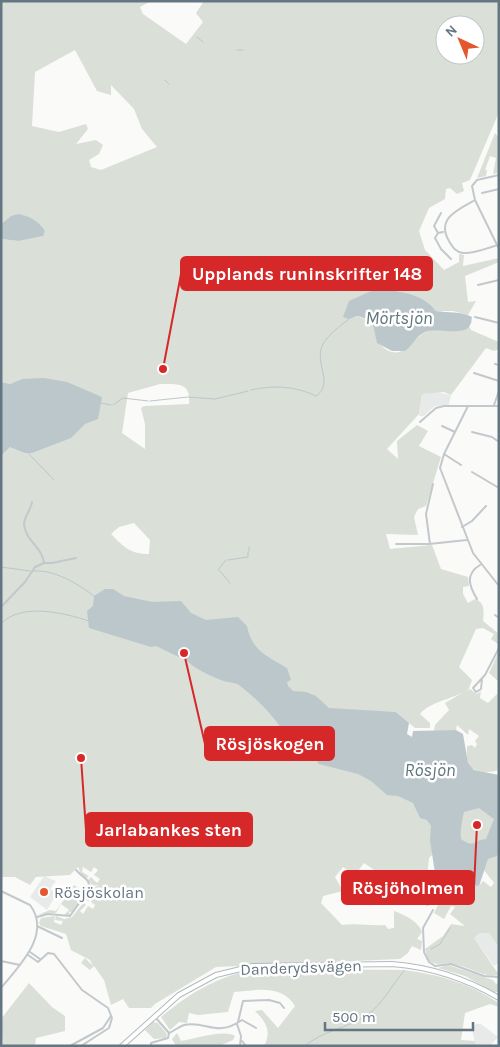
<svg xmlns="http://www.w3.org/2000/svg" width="500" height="1047" font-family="Karla,sans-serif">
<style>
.built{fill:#e8e9e9}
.green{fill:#dadfd7;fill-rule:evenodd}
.water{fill:#bbc7cb;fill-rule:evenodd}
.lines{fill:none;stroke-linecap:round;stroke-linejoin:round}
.stream{stroke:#bbc7cb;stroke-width:1}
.secondary-casing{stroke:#b3babf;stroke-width:6}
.minor{stroke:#c3c8cc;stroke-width:2}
.secondary{stroke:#fff;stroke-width:4}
.poi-dot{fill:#e4572e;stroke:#fff;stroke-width:2}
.labels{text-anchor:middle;stroke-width:5;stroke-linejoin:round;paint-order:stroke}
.poi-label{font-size:16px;fill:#657683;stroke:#fff;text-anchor:start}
.street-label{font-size:16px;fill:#657683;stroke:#fff}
.water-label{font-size:18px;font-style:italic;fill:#60757c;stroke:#fff}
.leader{fill:none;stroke:#d62828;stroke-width:2}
.callout-dot{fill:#d62828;stroke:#fff;stroke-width:2}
.callout{fill:#d62828;stroke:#d62828;stroke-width:2}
.callout-label{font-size:18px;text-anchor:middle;font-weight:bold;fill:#fff}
</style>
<rect width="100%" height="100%" fill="#fafaf8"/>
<path class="built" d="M436,392l15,3 -2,10 -14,1 -11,10h-5l3,-22z
M44,876l12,5 -6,8 7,5 -10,16 -17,-13z
M480,933h9l10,14v15l-5,4 -20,-28z
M476,1024h5l17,13 -8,9h-14l-4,-16z"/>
<path class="green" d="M1,1h150l-11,6 3,7 43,30 17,-22 -7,-9 8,-12h295v111l-29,68 -8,3 2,8 -7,3 -7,-6 -4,1 -1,10 -16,9 -10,23 6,19 19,20 15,-8v-8l5,1 -1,11 36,-8v4l-34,14 3,26 8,-1 -8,14 -15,-4h-17c-12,-16 -31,-19 -49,-21l-34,28 4,-2 12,5 8,13 -1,6c28,33 36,-10 59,-11 13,0 23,6 34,-3l2,4 28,12v7l-5,2 -8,-3 -35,47 -7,-3 -22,2 -3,20 -32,35 11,10 -1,-18 20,-16 11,6 -9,15 22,11 -15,49 -8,3 -4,8 4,18 -32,-1 4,15 42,-4 9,24 27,8 1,9 -6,1v7l5,9 7,-4c10,3 9,13 8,22l16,13 -1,10 -7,-5 3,-5 -11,-6 -7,1 -17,38 13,13 -4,11 2,-2 7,5 4,-3 -1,7 8,5 11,-11v78c-8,3 -26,4 -31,-7 -2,-4 -1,-12 -1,-17l5,-1 3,3 2,-4 -2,-3 4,-5 -10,-7 -1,6 -11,-10 -1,5 -22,1 1,-6 14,-15 -4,-7 19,-11c-13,7 -36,11 -44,22l10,9v5h-15l-19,-16 -42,-1 140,107 -1,24 -60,12 -4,4 -2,19 11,12 2,7 -13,3 2,7h-3l-1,-6 -13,4 -3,-3 3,-5 -5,-11 -18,2 -9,-13 -16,-11 -9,12 -12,-8 -8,10 8,14 -20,5 -2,7 21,22c15,-2 27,1 43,0l3,4 6,-1v-17c11,4 24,10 28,21l-5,7 5,2 -1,9 -9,-4 -4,7 -8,6 -184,8 -61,37 -4,4h-22l-6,-9 -12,6 -7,-25 -10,-14 -4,4 -9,-7 4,-5 8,8 -3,-6 -19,-10 -5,-16 -25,-8 -2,-3 2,-5 14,-2 -1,6 7,3 2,-4 -8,-1 1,-4 8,3 8,-2 12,-15 2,3 -6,6 3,3 5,-8 5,3 2,-4 -4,-3 4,-6 -4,-2 -2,7 -4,-1 8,-12 6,-3 -7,1 -4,-6 3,-3 6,6 3,-4 -6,-4 4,-5 -4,-3 -3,5 -8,-5 -1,5 7,4 -3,3 -5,-5 -3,-7 -8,8 -34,2 -6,8 -15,-8h-14v-421l9,-9 12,-68 -12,5 -9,-2v-143l18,2 23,-5 3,-5c-8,-14 -19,-14 -34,-15l-10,8zM445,25h30v30h-30zM75,50l22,41 14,4v-10l23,24 8,20 15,18 -56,23 -10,-3 -2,-7 10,-6 4,-9 -7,-5 -20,4 12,-15 -2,-5 -27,8 -27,-6 3,-54zM160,384c18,0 31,-2 29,20l-45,2 -3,2 4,16v25l-23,-16 6,-40zM134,523l16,17 -1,14c-19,0 -25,-7 -38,-20l8,-7z
M495,133l4,5v35l-6,1 3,-16 -6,-2 -5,14h2l-1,6 -9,2z
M499,651v31l-10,-9z
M499,850v94l-1,2 -9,-13h-9l-6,5 25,37c-18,3 -31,-10 -48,-11 -9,-2 -14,3 -23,-4l-3,-11 18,-13 8,-12 14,2 -15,-12 11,-15 -6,8 -4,-1 -7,13 -10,-6 6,-12 15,-6 1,-8 4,-5 19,4 4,-5 8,6 3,-4 -10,-13 4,-11z
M86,880l3,8 -17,25 -3,-2 1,4h-6l5,-5 -8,-6 -5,9 -18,2 12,-5 6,1 18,-26 10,7 4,-6z
M448,965l45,15 3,4 3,-1v9h-5l-29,-16 -27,-8z
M252,969l152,1c37,5 64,13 95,33v4l-9,-3 -25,9 -4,27 14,1 1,5h-212c8,-15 2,-24 -9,-35l7,-1 16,18 17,-22c-13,-22 -39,-16 -61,-14l-6,20 -30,3 -9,-2 -2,10 -8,-1 -9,8 -9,-13c32,-26 51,-37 91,-48z
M29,983l23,24 13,9v15l-29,7 -1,8h-32l-2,-27z
M153,1022l5,1 9,11 -1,4 -12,1 -9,-9z
M177,1033l4,8c13,-2 43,-12 54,-5l-2,4 -14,6h-43l-4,-7z"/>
<path class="water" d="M19,214c12,3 20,7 26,17l-2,5 -24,5 -18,-2v-15l10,-8z
M387,290c18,2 37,5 49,21 12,2 24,0 36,6 -1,3 0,6 -2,8 -5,12 -34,2 -45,7 -10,5 -12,13 -20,19h-13l-15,-8c-3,-14 -2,-23 -20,-27l-8,3 -6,-2 6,-16 22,-10z
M44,378l23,4 35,15 -4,22 -13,5 -14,14 -39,15h-7l-15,-6 -9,9v-74l9,2 12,-5z
M105,589h8l11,7 28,6 29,-1 10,12 15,7 32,-3 9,9c5,25 20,30 40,42l4,12 -4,2 1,4 5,5 13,1 10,4 13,12 67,4 13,11 -2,11 5,3 1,-6 43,-1 7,4 5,29 6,7 25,5v75l-2,6 -9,3 -9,27 -22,-3 -2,7 -3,1 -14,-11 -3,-7 -5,-33 1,-14 -4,-6 -7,-2 -7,-15 -15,-7 -11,-1 -16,-14 -13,-7 -39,-10 -15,-18 -20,-13c-10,-17 -27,-34 -45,-48 -4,-3 -11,-2 -15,-4 -11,-4 -35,-14 -39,-24l-4,1 -25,-12 -5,1 -62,-19 -2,-17 6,-5 1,-10zM479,808l15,11 -8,20c-13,1 -11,10 -25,0 -1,-7 1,-19 3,-27z"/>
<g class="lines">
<path class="stream" d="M197,37l6,5
M237,50h6
M165,80l4,4
M251,390c23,-5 44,-4 65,6 19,-13 -3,-33 7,-52 6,-10 17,-18 26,-25
M150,401l38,-4 27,2 33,-8
M101,403l10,2
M113,405l10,-7 25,3
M28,453l26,27
M249,551v-4
M228,560l20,-3v-5
M1,567l29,4
M218,570l8,-10
M33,571c21,-2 45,13 61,25
M220,571l10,12
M1,624c19,-22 64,-11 88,-3
M431,949l9,-5 10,-16
M305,1046c18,-16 42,-17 62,-31 16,-11 24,-29 37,-44"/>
<g class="secondary-casing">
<path id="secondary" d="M122,1046l57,-51 37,-20 37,-9 139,-2c39,3 73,14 107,34"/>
</g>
<path class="minor" d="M499,175l-22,5 -5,6 3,14 24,49
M482,193l17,-4
M475,200c-18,10 -39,19 -26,41 4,7 7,11 14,12 11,1 24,-5 35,-8
M443,232l-5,1 -3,5 6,11 10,10
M438,233l-4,-7 7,-13
M478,285l21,-5
M475,317l24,6
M495,364l4,1
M474,373l25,8
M494,405l5,-14
M468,406l-24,48 -4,14 33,85 26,33
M420,422l16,-14 8,-2h55
M442,426l13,6
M472,432l20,5 7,5
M444,454l17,11
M472,472l27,16
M32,502c-1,8 -8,14 -8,23 2,16 18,22 20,38
M462,527l10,-6 14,-15
M396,544h33l38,-4
M430,544l-4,-30 7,-30
M477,599c-8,-13 -12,-25 3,-34
M1,607l24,-25 10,-15 9,-4h8l24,-5
M495,615l4,3
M482,679l-1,10 -5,3 -3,-4 12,-13 14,-27
M1,891l29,14c22,29 -11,61 -29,83
M433,910l-10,18 1,24 5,10 6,4 16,-2 33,12 15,1
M37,917l11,-3 22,2 20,-28 -2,-7 -12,-11 5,5
M37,926l25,12
M30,952l10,7
M28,955l10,7 10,-9 6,1 28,36 26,18 4,10 -3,10 -28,18
M1,961l19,4
M155,1017l14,16c5,-2 9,-6 15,-8 22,-5 32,13 58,-5l14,8
M238,1022l5,-21 26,-1 11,3 4,5
M237,1024l4,12 -1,10
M242,1041l4,5
M70,1046l33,-18 8,-12
M151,1046v-3l17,-5 1,-5"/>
<use href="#secondary" class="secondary"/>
</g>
<circle class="poi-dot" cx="44" cy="892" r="5"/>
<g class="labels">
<g class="poi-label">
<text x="54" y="898">Rösjöskolan</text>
</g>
<g class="street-label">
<text transform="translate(301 967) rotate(-2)" y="6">Danderydsvägen</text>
</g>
<g class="water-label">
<text x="399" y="324">Mörtsjön</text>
<text x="430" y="776">Rösjön</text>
</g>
</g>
<path class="leader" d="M163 369L181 274M184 653L205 744M81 758L86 830M477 825L474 887"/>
<g class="callout-dot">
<circle cx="163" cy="369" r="5"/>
<circle cx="184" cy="653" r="5"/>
<circle cx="81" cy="758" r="5"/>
<circle cx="477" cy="825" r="5"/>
</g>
<g class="callout">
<rect x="181" y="257" width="251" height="33" rx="5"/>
<rect x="205" y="727" width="129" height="33" rx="5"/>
<rect x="86" y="813" width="166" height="33" rx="5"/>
<rect x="342" y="871" width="132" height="33" rx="5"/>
</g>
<g class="callout-label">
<text x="307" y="280">Upplands runinskrifter 148</text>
<text x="270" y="750">Rösjöskogen</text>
<text x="169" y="836">Jarlabankes sten</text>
<text x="408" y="894">Rösjöholmen</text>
</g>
<rect width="500" height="1047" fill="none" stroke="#657683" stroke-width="5"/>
<g transform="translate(460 40) rotate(316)"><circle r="24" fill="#ffffff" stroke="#c1c8cd"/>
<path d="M0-4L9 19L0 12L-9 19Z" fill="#e4572e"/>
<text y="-8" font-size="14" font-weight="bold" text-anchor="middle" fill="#657683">N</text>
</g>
<path d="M325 1022v8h148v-8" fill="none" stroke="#657683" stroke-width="2.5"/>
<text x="332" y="1022" font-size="15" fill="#657683" stroke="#ffffff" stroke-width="4" paint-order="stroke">500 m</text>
</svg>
